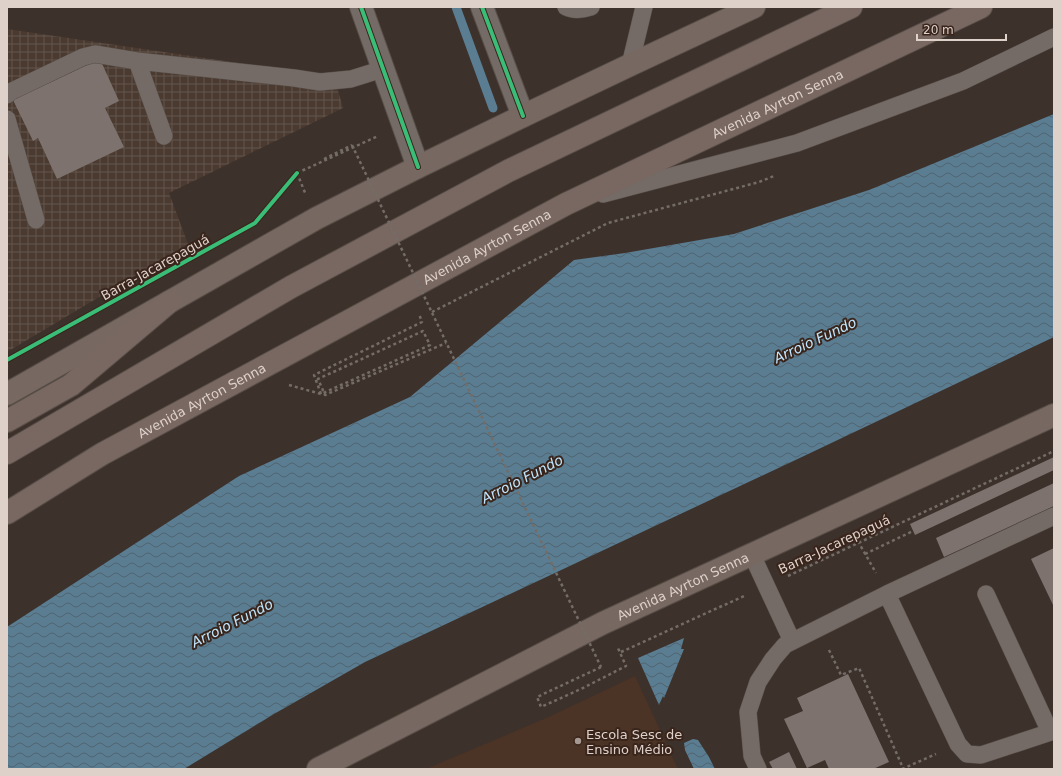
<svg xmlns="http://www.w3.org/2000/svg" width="1061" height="776" font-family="'DejaVu Sans',sans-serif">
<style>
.built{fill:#4b3325}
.industrial{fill:url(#industrial-grid)}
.water{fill:url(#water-waves)}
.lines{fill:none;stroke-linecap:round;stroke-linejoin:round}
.stream{stroke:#5a7d92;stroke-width:9}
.building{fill:#7d726e}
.service-casing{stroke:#584e48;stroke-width:18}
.minor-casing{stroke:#584e48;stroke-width:24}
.trunk-casing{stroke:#584e48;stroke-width:24}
.motorway-casing{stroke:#584e48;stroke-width:24}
.path{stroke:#746c67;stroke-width:2.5;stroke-dasharray:3 3;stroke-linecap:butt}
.service{stroke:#746b66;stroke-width:17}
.minor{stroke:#746b66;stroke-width:22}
.trunk{stroke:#786862;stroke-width:22}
.motorway{stroke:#796862;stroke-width:22}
.path-bridge{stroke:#746c67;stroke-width:2.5;stroke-dasharray:3 3;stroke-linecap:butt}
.cycleway-casing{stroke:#39251b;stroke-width:6}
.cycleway{stroke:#3abd76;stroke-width:4}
.poi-dot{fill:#a69992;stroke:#39251b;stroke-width:1.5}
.labels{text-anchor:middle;stroke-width:4;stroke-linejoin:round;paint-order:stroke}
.street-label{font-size:13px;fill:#ded1ca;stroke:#39251b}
.poi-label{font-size:13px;fill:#ded1ca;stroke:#39251b;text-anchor:start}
.water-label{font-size:14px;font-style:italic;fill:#c0e7ff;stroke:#39251b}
</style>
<defs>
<pattern id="industrial-grid" width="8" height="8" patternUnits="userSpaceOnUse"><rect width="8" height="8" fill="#4a3a30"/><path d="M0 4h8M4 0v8" fill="none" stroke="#64554d"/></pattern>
<pattern id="water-waves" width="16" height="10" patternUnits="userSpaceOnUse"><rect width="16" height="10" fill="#5a7d92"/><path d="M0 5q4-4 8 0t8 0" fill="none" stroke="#516470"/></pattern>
</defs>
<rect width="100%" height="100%" fill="#3d312b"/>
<path class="built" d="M635,676l43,93h-252l125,-53z"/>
<path class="industrial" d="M7,29l327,48 9,31 -174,85 19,51 -181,108z"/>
<path class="water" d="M1054,114v223l-250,119 -439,206 -91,52 -90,55h-177v-142l232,-151 171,-79 164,-137 51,-7 109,-19 135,-44z
M684,638l-3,11h3l-20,49 -1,-2 -4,9 -21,-47z
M693,739l5,1 11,17 6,12h-21l-9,-19 -1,-7z"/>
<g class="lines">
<path class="stream" d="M456,7l37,101"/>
</g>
<path class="building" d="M100,59l19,42 -14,7 19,39 -67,32 -19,-41 -5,3 -20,-41z
M1054,457v13l-139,65 -5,-11z
M1054,483v23l-110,51 -8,-19z
M1054,548v59l-23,-48z
M848,674l41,88 -16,7h-44l-4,-9 -18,8 -23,-49 19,-8 -6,-13z
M789,752l8,17h-24l-4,-7z"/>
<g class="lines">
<g class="service-casing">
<path id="service" d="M566,7c8,4 16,3 25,0
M137,61l27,75
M630,65l14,-58
M7,95l3,-3 73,-35 12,-3 42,7 157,17 26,4 31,-3 32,-10
M7,119l29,101
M603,194l194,-51 166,-62 91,-44
M752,555l40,86
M887,594l71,150 9,10 14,1 73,-24
M986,594l64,138
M758,769l-6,-13 -4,-44 10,-30 15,-23 12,-14 102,-51 167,-78"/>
</g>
<g class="minor-casing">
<path id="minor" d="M361,7l57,160
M482,7l41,109"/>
</g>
<g class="trunk-casing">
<g id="trunk">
<path d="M7,394l310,-176 101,-51 105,-51 107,-51 124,-58"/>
<path id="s1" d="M318,769l285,-146 451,-208"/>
</g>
</g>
<g class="motorway-casing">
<g id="motorway">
<path d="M7,421l64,-36 98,-83"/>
<path d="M7,453l284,-166 217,-116 343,-164"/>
<path id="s2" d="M7,513l95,-59 464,-250 415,-197"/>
</g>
</g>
<path class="path" d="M324,159l28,-14
M297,173l81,-37
M297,173l9,22
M432,312l176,-89 151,-41 15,-6
M289,385l32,9 109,-49 -7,-14 -105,48 7,16 121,-52
M321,394l-7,-19 108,-53 -3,-8
M855,536l21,37
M865,554l48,-23
M788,576l266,-125
M829,650l12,25 18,-7 44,100
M621,652l123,-56
M601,667l-64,30 4,10 42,-19 43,-22 -9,-20
M902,769l34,-15"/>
<use href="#service" class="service"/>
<use href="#minor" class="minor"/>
<use href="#trunk" class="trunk"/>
<use href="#motorway" class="motorway"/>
<path class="path-bridge" d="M352,145l249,522"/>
<g class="cycleway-casing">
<path id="cycleway" d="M361,7l57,160
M482,7l41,109
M7,360l248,-137 42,-50"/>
</g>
<use href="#cycleway" class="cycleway"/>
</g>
<circle class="poi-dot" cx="578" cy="741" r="4"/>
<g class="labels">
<g class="street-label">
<text dy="5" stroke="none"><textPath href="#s2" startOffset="873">Avenida Ayrton Senna</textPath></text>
<text dy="5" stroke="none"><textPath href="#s2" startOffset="549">Avenida Ayrton Senna</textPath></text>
<text transform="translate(155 267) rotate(-29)" y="5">Barra-Jacarepaguá</text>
<text dy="5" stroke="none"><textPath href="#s2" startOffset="225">Avenida Ayrton Senna</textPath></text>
<text transform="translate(834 544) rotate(-25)" y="5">Barra-Jacarepaguá</text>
<text dy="5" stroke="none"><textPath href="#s1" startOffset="408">Avenida Ayrton Senna</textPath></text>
</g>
<g class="poi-label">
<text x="586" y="739">Escola Sesc de<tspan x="586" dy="15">Ensino Médio</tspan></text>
</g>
<g class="water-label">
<text transform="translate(815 340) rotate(-25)" y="5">Arroio Fundo</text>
<text transform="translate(522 479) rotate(-27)" y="5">Arroio Fundo</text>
<text transform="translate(232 623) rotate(-27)" y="5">Arroio Fundo</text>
</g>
</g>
<rect width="1061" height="776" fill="none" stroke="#ded1ca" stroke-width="16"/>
<path d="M917 34v6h89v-6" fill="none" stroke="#ded1ca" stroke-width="2"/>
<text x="923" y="34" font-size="12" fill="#ded1ca" stroke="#39251b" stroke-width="3" paint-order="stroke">20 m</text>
</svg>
